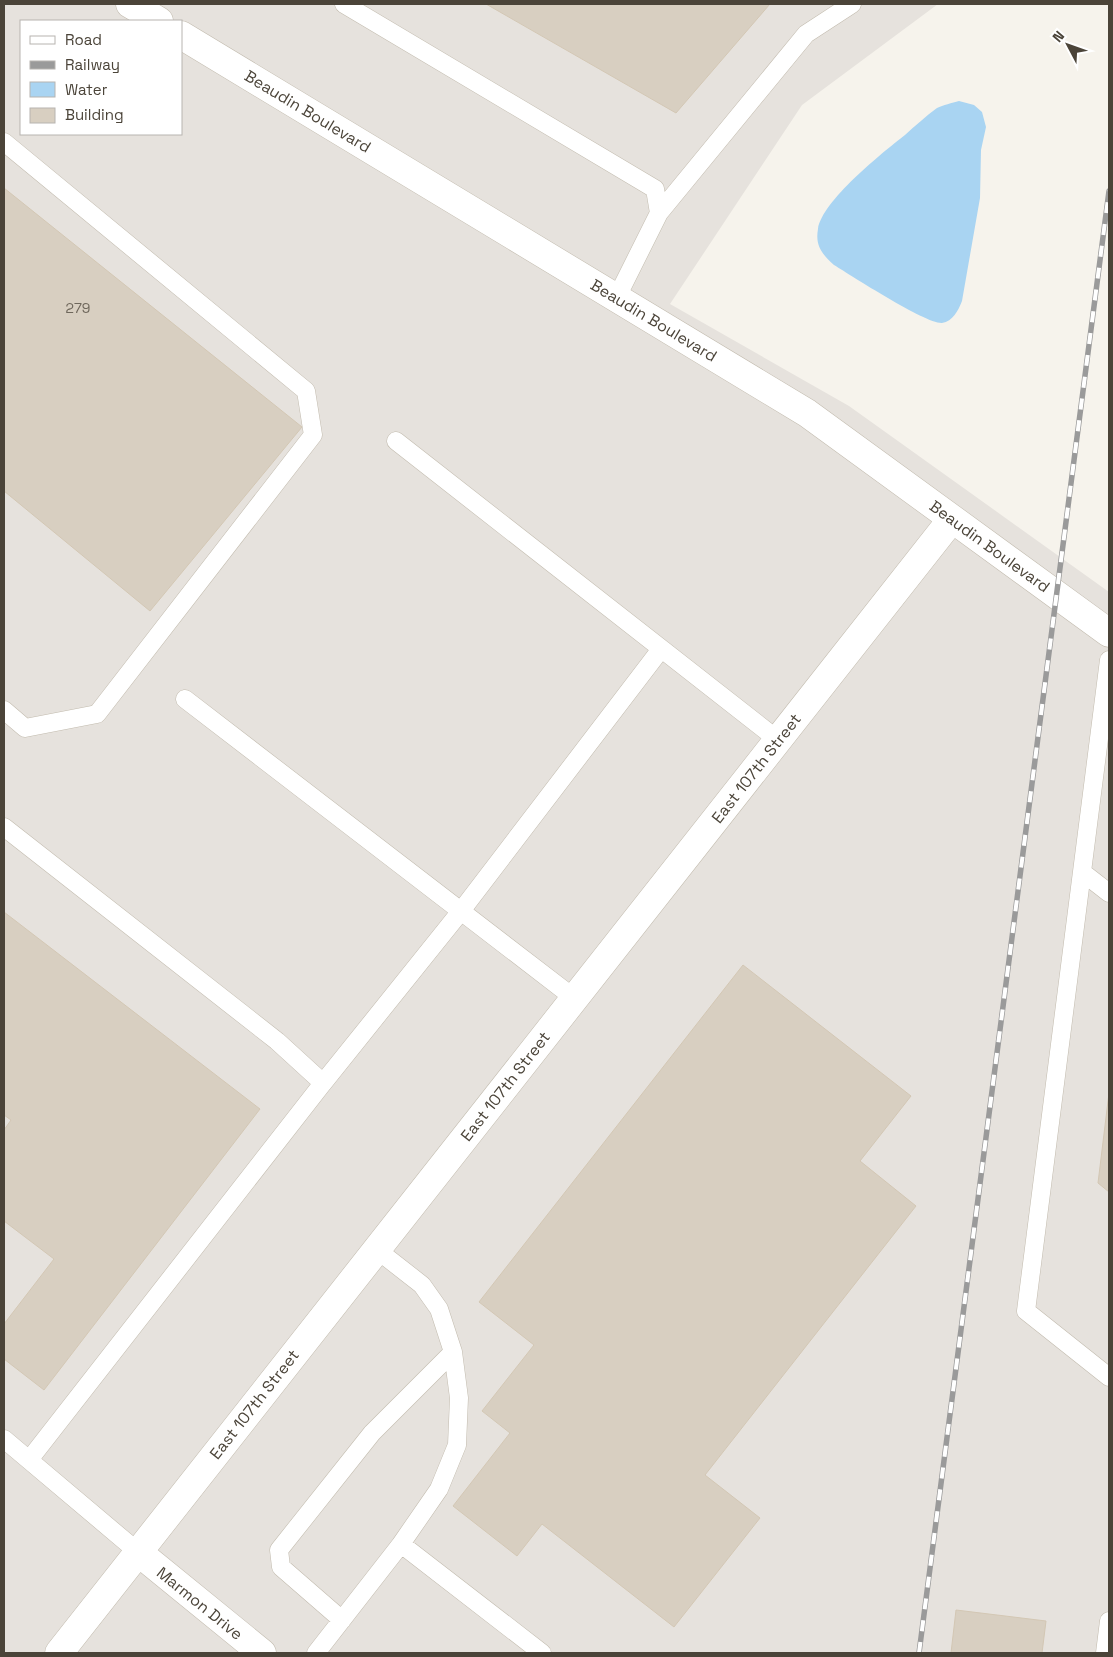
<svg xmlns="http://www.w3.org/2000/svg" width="1113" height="1657" font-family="'Space Grotesk',sans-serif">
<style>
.industrial{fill:#e6e2dd;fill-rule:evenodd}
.water{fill:#a9d4f2}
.building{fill:#d8cfc1;stroke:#d3c7b4}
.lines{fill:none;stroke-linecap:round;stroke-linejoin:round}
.service-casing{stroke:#c2bbae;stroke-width:19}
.minor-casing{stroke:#c2bbae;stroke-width:29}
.service{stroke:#fff;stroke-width:18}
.minor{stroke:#fff;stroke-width:28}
.rail-casing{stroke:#9a9a9a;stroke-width:5.5}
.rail{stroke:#fff;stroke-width:4;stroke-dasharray:11;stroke-linecap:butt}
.labels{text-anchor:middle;stroke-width:4;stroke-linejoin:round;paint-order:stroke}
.number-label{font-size:14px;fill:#6e675b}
.street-label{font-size:16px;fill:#4b4439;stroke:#fff}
</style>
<rect width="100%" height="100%" fill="#f6f3ec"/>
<path class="industrial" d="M4,4h934l-136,101 -132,199 179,102 260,186v1061h-1105zM21,21h160v113h-160z"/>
<path class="water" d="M959,101l15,4 8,7 4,15 -5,23 -1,48 -18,103c-4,10 -9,20 -20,22 -16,1 -90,-47 -108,-58 -12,-11 -19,-19 -16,-36 4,-28 64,-76 87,-94 10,-9 21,-19 32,-27 6,-3 15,-5 22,-7z"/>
<path class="building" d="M486,4h284l-94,109z
M4,188l298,239 -152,184 -146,-120z
M4,912l256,197 -216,281 -40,-31v-35l50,-65 -50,-38v-91l7,-10 -7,-5z
M743,965l168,131 -51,65 56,45 -211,269 55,43 -86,109 -132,-103 -25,32 -64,-50 57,-73 -28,-22 52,-66 -55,-43z
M1109,1093v99l-11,-9z
M956,1610l90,11 -4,32h-91z"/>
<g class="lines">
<g class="service-casing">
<path id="service" d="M344,4l311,185 4,24
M4,142l302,249 7,44 -216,279 -72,14 -21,-18
M617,297l42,-84 147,-179 46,-30
M396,441l382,299
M1109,660l-83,651 83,66
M185,699l389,299
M4,827l273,214 46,42 -294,377
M1082,872l27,21
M323,1083l138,-172 200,-262
M376,1249l46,36 17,24 14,43 6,46 -2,47 -18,44 -38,55
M4,1439l134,113
M342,1620l-61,-53 -2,-17 93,-117 81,-81
M316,1653l85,-109 141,109
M1105,1653l4,-32"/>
</g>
<g class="minor-casing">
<path id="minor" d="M130,4l29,17
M181,35l626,378 302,220
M138,1552l124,101
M59,1653l893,-1134"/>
</g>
<use href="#service" class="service"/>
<use href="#minor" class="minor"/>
<g class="rail-casing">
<path id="rail" d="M919,1653l190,-1462"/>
</g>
<use href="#rail" class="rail"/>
</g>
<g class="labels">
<g class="number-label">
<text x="78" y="313">279</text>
</g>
<g class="street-label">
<text transform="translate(308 111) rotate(31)" y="6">Beaudin Boulevard</text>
<text transform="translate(654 320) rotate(31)" y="6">Beaudin Boulevard</text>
<text transform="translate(990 546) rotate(36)" y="6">Beaudin Boulevard</text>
<text transform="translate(756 768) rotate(-52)" y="6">East 107th Street</text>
<text transform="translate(505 1086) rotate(-52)" y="6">East 107th Street</text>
<text transform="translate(254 1404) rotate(-52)" y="6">East 107th Street</text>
<text transform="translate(200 1603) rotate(39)" y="6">Marmon Drive</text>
</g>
</g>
<rect width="1113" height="1657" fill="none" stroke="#4b4439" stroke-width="10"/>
<rect x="20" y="20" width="162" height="115" fill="#ffffff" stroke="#b7b4b0"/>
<rect x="30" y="36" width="25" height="8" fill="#ffffff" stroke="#b7b4b0"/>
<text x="65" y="45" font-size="15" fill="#4b4439">Road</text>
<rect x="30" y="61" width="25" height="8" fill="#9a9a9a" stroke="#b7b4b0"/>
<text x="65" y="70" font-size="15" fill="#4b4439">Railway</text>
<rect x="30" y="82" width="25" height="15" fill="#a9d4f2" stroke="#b7b4b0"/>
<text x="65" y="95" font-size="15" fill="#4b4439">Water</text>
<rect x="30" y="108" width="25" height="15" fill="#d8cfc1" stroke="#b7b4b0"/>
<text x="65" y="120" font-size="15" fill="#4b4439">Building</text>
<g transform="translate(1068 45) rotate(311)" stroke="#ffffff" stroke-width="4" paint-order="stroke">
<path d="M0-4L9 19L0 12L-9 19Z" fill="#4b4439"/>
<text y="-8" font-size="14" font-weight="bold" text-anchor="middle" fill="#4b4439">N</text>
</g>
</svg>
